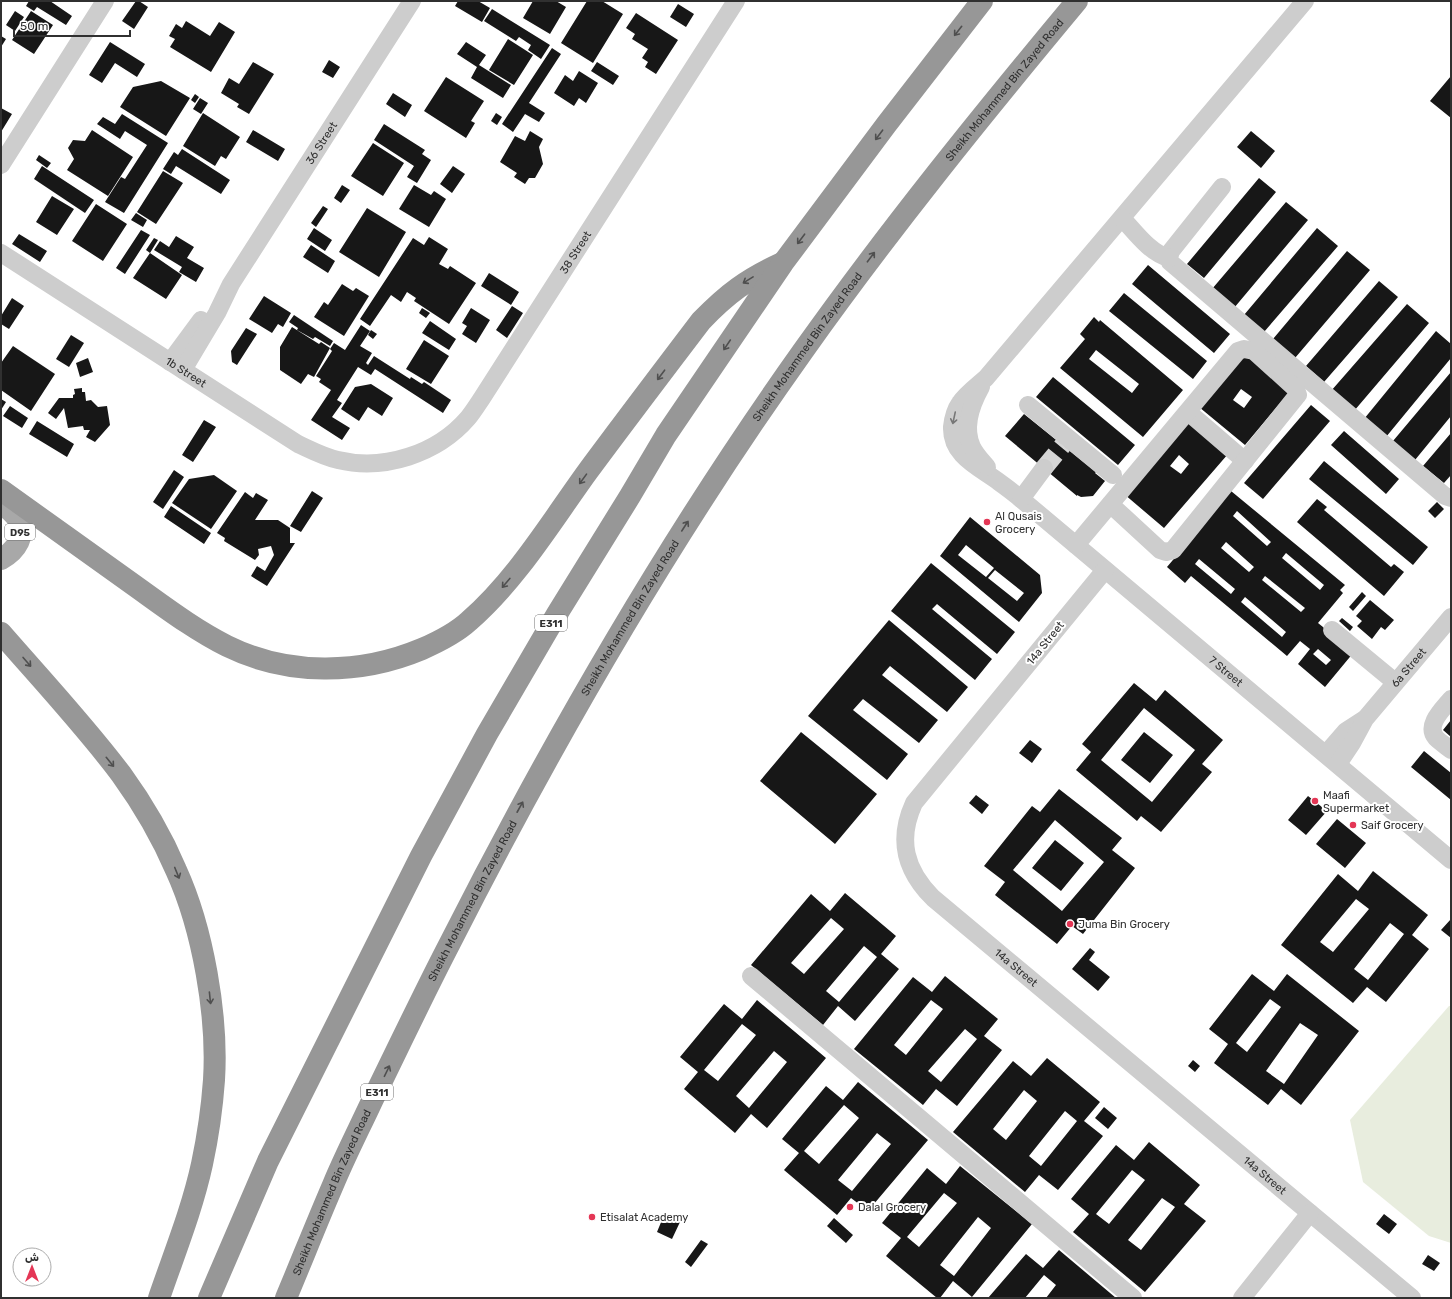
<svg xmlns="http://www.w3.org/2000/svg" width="1452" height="1299" font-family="Rubik,'Noto Sans Arabic',sans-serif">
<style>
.green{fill:#e8edde}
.building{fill:#171717;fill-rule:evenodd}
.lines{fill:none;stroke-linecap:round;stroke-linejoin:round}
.street-tunnel{stroke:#d6d6d6;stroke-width:18;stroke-dasharray:18 9;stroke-linecap:butt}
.street{stroke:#cdcdcd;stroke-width:18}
.primary{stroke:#a8a8a8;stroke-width:22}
.highway{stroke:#979797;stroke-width:22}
.oneway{stroke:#4f4f4f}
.oneway2{stroke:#777}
.poi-dot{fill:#e43655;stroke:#fff;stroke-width:1.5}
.labels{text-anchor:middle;stroke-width:4;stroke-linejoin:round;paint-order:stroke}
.shield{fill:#fff;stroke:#6e6e6e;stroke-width:1}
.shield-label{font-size:10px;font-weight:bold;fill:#303030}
.street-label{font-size:11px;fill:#303030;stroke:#fff}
.poi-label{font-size:11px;fill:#303030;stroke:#fff;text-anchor:start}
</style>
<rect width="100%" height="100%" fill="#fff"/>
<path class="green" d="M1449,1006h2v237l-22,-7 -66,-54 -13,-62z"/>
<path class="building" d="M29,1h21l22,15 -6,9 -29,-18 -3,4 -8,-5z
M136,1h3l9,6 -14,22 -12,-8z
M458,1h20l12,7 -8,14 -27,-16z
M533,1h23l10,6 -16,27 -27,-16z
M587,1h15l21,13 -30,49 -32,-20z
M678,4l16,10 -8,13 -16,-10z
M492,9l58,36 -9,14 -13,-9 3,-5 -12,-8 -3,4 -32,-20z
M15,11l9,6 -9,14 -9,-6z
M31,11l22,14 -19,29 -22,-14z
M636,13l42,27 -22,34 -11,-7 3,-5 -6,-4 6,-9 -16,-10 3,-5 -9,-6z
M186,21l24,15 9,-14 16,10 -24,40 -41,-25 5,-8 -6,-3 7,-12 6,4z
M1,36l5,3 -5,8z
M508,39l25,16 -19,30 -25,-15z
M110,42l35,22 -8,13 -22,-14 -13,20 -13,-8z
M466,42l20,13 -7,10 32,20 -8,13 -32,-20 6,-11 -20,-13z
M552,48l9,6 -32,49 16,10 -6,9 -14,-8 -12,18 -11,-8z
M329,60l11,7 -7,11 -11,-6z
M253,62l21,12 -25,40 -12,-7 2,-3 -18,-11 8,-15 10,6z
M597,62l22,14 -6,9 -22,-14z
M579,71l19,12 -12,20 -7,-5 -5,8 -20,-13 11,-18 8,6z
M1451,76v42l-21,-17z
M446,77l38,24 -13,20 4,2 -9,15 -42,-27z
M161,81l29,17 -24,38 -46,-29 13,-20z
M393,93l19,12 -7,12 -19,-13z
M195,94l4,3 -4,6 -4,-3z
M200,98l8,5 -7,11 -8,-5z
M1,108l11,6 -11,18z
M203,113l37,24 -14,22 -5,-3 -6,10 -32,-20z
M496,113l6,4 -5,8 -6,-4z
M122,114l46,29 -44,70 -19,-11 16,-25 4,2 22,-34 -22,-14 -5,8 -23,-15 6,-7 12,7z
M384,124l41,26 -3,4 9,6 -14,23 -10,-6 7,-11 -40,-26z
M92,130l41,27 -25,39 -41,-26 7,-11 -6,-11 5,-8 12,1z
M253,130l32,19 -7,12 -32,-19z
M530,131l13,8 -4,8 4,17 -8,14h-6l-4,6 -11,-7 3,-4 -17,-11 15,-26 10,5z
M1251,131l24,20 -14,17 -24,-21z
M373,143l31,20 -21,33 -32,-20z
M182,149l48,31 -9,14 -45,-28 -5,8 -8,-5 11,-17 4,3z
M39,155l12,8 -4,5 -11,-8z
M42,166l52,34 -9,13 -51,-34z
M453,166l12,8 -13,19 -12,-9z
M163,171l20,12 -27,41 -19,-12z
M1259,178l17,14 -72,86 -17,-14z
M342,185l8,5 -9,13 -7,-5z
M414,185l17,10 3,-4 12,8 -17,28 -30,-18z
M52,196l22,13 -17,26 -21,-13z
M1286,202l22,18 -74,88 -22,-19z
M96,204l31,20 -24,37 -31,-20z
M323,206l5,3 -12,18 -5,-4z
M367,208l39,24 -27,45 -40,-25z
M136,213l11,7 -4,7 -12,-7z
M314,228l18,12 -7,11 -18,-12z
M1317,228l21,18 -74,86 -20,-17z
M141,230l9,5 -25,39 -9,-6z
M19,234l28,17 -7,11 -28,-18z
M176,236l18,11 -7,11 17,10 -8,14 -17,-10 3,-5 -28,-17 6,-9 9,6z
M429,237l19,12 -9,15 9,5 2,-3 26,17 -27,41 -35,-23 2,-3 -9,-6 -6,10 -10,-7 -21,31 -10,-7 53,-81 11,7z
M154,238l4,2 -8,13 -4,-3z
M311,245l24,16 -7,12 -25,-16z
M1347,251l23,19 -75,88 -22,-19z
M150,253l32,22 -16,24 -33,-21z
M1148,265l82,69 -16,19 -82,-69z
M489,273l30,19 -8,13 -30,-19z
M1379,281l19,16 -74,85 -18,-16z
M342,284l11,7 3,-3 13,8 -25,40 -30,-19 10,-15 4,3z
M1124,293l83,68 -14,18 -84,-68z
M264,296l27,17 -8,14 -5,-3 -6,9 -23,-14z
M12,298l12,8 -15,23 -8,-5v-8z
M1407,304l22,19 -75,88 -23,-20z
M512,306l11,7 -16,25 -11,-8z
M422,308l8,5 -4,5 -7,-5z
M471,308l19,12 -14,23 -14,-9 5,-8 -5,-3z
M294,315l39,26 -3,5 -15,-9 -2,2 -16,-9 1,-2 -9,-6z
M1094,317l5,5 1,-2 83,70 -40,47 -83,-69 25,-29 -5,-5zM1096,350l43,34 -7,9 -43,-34z
M430,321l26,18 -7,11 -27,-17z
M361,325l9,6 -10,15 12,7 -6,10 2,2 6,-9 36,23 1,-2 11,7 2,-2 27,18 -8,13 -68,-44 -4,6 -13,-8 -21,33 5,3 -10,14 18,11 -8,12 -31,-20 20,-30 -12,-8 2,-3 -5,-3 16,-25 -2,-2 4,-6 11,7z
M292,327l27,17 2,-2 9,6 -16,29 -6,-3 -7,10 -21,-14v-23z
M246,328l11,6 -20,31 -5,-3 -1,-11z
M371,330l6,4 -4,5 -5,-4z
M1436,331l15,13v14l-65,79 -22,-18z
M71,335l13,8 -15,24 -13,-8z
M424,340l25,16 -18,28 -25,-15z
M13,346l42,28 -24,37 -30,-21v-27z
M1246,351l46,38 -47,56 -46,-38zM1241,389l11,8 -8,11 -11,-8z
M88,358l5,14 -13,5 -4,-14z
M1451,372v44l-36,44 -22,-19z
M1053,377l82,68 -17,20 -82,-68z
M371,384l22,14 -11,18 -14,-9 -9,14 -18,-12 14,-22z
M82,388v4h3l1,9 5,-1 7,7 9,-1 3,19 -15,17 -9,-5 4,-7h-6l-1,-4 -15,2 -4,-20 -8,11 -8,-6 11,-15h14v-3l2,-1 -1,-5z
M1,399l5,3 -5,8z
M1311,405l19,16 -67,78 -19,-16z
M10,406l18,12 -6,10 -19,-12z
M1024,414l72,58 -1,1 10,8 -12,15 -12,1 -4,-2v1l-72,-60z
M204,420l12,7 -23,35 -11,-7z
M1188,420l40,34 -64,74 -40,-34zM1179,455l10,9 -8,10 -11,-8z
M37,421l37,23 -7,13 -38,-23z
M1344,431l55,48 -13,15 -55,-49z
M1451,433v42l-7,8 -21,-17z
M1324,461l104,86 -15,18 -104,-86z
M174,470l10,7 -21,32 -10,-7z
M214,475l23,16 -26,38 -39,-26 17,-24z
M312,491l11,7 -22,34 -11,-6z
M1231,491l114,94 -5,5 3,3 -25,30 36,29 -29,35 -27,-23 12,-15 -10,-8 -13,15 -96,-80 -6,7 -18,-16zM1237,511l34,31 -4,4 -34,-30zM1226,542l28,25 -5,5 -28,-24zM1286,553l38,32 -4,5 -38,-32zM1199,559l36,30 -4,5 -36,-30zM1265,576l40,32 -4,4 -39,-32zM1245,597l41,35 -4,5 -41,-35zM1318,649l13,11 -5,5 -13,-11z
M245,492l8,6 3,-5 12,7 -13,20h23l12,8v15h5l-28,43 -16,-10 6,-10 8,5 9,-16 -3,-9 -13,3 1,6 -4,5 -31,-19 1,-3 -8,-5z
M1317,499l10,8 -3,3 67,57 3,-3 10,8 -20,24 -87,-74z
M1437,502l7,7 -9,9 -7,-7z
M171,506l40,27 -7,11 -40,-27z
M970,517l70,58 2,18 -23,29 -79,-66zM966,545l28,23 -8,9 -28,-22zM995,570l29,23 -7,8 -29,-23z
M931,563l84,69 -18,22 -60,-50 -5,5 60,50 -17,21 -84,-69z
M1362,592l4,4 -13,15 -4,-4z
M1370,600l24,20 -9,10 -4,-3 -9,12 -15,-13 5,-5 -6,-5z
M1342,618l11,9 -3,4 -11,-10z
M889,620l79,67 -21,25 -57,-46 -8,9 56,45 -19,23 -56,-44 -10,11 55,44 -21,26 -79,-64z
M1134,683l22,18 9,-11 58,50 -21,24 10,8 -51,60 -20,-16 -4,5 -61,-51 15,-18 -9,-8zM1144,708l51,42 -43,52 -51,-42z
M1451,720v17l-8,-7z
M801,732l76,62 -42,50 -75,-63z
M1144,732l29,23 -23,28 -29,-23z
M1030,740l12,9 -10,14 -13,-10z
M1424,751l27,22v27l-40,-33z
M1059,789l63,49 -10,12 23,18 -52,66 -11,-8 -15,18 -62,-49 10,-13 -21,-16 48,-60 8,6zM1055,820l49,42 -42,49 -49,-41z
M976,795l13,10 -7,9 -13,-11z
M1308,796l19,15 -21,24 -18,-15z
M1337,819l29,24 -21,25 -29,-24z
M1055,840l29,23 -23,28 -29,-23z
M1373,871l55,44 -16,20 17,14 -43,53 -19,-15 -14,16 -72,-58 57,-71 20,17zM1356,899l13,10 -36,43 -13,-10zM1390,923l14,11 -36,46 -14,-11z
M845,893l51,43 -15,18 18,15 -44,52 -17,-15 -15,19 -72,-60 60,-71 19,17zM831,918l13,11 -40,45 -13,-11zM864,946l13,11 -38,45 -13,-11z
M1451,919v19l-10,-8z
M1090,948l5,4 -6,8 21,17 -12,14 -26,-22z
M1252,974l22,17 13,-17 72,57 -58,74 -20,-16 -13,16 -54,-42 14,-19 -19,-15zM1270,999l11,8 -34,45 -11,-9zM1300,1023l18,12 -34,49 -18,-13z
M945,976l53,43 -14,17 18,14 -45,56 -21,-17 -13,16 -69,-56 59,-72 19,15zM931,1000l12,9 -37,46 -12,-10zM965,1029l12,10 -36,43 -13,-11z
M757,1000l69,58 -59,70 -16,-14 -16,19 -51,-44 14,-17 -18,-15 44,-53 18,15zM742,1024l14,11 -38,46 -14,-11zM774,1051l13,11 -38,46 -13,-12z
M1047,1058l53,44 -16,19 19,15 -45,54 -19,-15 -14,17 -72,-60 60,-71 18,15zM1024,1090l13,11 -31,39 -13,-11zM1065,1111l12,10 -36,45 -12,-10z
M1193,1060l7,6 -5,6 -7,-6z
M858,1082l70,58 -60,71 -17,-13 -14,17 -53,-45 15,-17 -17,-14 44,-53 17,14zM844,1105l15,13 -40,46 -15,-13zM877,1133l14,11 -39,47 -14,-11z
M1104,1107l13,11 -9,11 -13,-11z
M1149,1142l51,43 -16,19 22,17 -61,71 -72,-60 16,-18 -18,-15 45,-54 18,15zM1132,1170l13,10 -36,44 -13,-10zM1162,1198l13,9 -34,43 -13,-10z
M960,1166l72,58 -60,73 -19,-16 -13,17h-3l-51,-42 15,-18 -19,-15 45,-55 19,16zM944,1193l13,10 -38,44 -12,-10zM978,1217l13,11 -37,48 -14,-11z
M1384,1214l13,10 -8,10 -13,-10z
M664,1215l16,7 -8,17 -15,-7z
M834,1218l19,17 -7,8 -19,-17z
M701,1240l7,4 -17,23 -6,-5z
M1059,1250l57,48h-70l10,-13 -12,-10 -19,23h-37l38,-44 17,14z
M1428,1255l12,8 -6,8 -12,-7z"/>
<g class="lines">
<path class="street-tunnel" d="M1044,468l19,-23"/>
<g class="street">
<path id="s1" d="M1305,1l-319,377c-9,8 -20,16 -26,25 -5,7 -7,15 -8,24 -1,29 27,40 47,55 8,6 15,11 22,17l430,361"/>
<path d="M1,165l104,-164"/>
<path d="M1222,187l-51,64 -2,7 1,4 275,234 6,2"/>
<path d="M1122,218c13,14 28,35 47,40"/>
<path id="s2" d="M1,253l297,191c13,6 26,13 40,16 46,11 99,-6 130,-42 5,-6 10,-14 14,-20l254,-397"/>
<path d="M170,362l31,-42"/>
<path id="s3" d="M183,370l34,-57 14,-29 181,-283"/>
<path d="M981,387c-10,18 -18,41 -9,60 4,8 10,14 15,20"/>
<path d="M1028,405l85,70"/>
<path d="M1188,412l57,49"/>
<path d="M1021,499l23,-31"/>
<path d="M1076,545l162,-194 6,-2 10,2 42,38 2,6 -2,2 -123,153 -7,2 -6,-2 -50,-46"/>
<path id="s4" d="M1105,570l-191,233c-17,37 -9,67 19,95l479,400"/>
<path d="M1332,630l63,52"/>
<path d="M1451,699c-8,10 -26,26 -15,39 4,4 10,8 15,12"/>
<path d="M1326,754l20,-23 17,-11"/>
<path id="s5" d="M1338,764l14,-21 13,-24 86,-102"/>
<path d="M751,976l382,322"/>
<path d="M1242,1298l68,-85"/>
</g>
<path class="primary" d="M1,503c5,4 12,9 16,15 10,17 -1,33 -16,41"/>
<g class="highway">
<path d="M1,490c43,31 87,62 130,93 31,22 62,46 96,63 61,30 133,29 195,3 16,-7 34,-16 47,-28 48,-42 82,-99 119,-150 37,-50 75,-100 113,-150 26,-27 46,-42 81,-58"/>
<path d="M1,633c40,46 83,92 120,141 21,29 41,63 55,96 27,59 42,146 38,210 -2,28 -6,56 -12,84 -10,46 -28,90 -43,134"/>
<path d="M209,1298l59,-137 153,-305 66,-122 70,-120 73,-118 36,-61 117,-172 103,-138 96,-124"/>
<path id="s6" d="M286,1298c16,-38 31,-76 47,-113 12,-29 26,-56 39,-84 26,-53 51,-106 78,-158 104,-205 219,-404 353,-592 86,-121 179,-236 274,-350"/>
</g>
</g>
<defs><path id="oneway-shaft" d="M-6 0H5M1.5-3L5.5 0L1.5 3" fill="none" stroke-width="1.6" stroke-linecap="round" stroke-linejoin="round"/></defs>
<g class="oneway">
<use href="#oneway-shaft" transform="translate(958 31) rotate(128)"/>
<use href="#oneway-shaft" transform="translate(879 135) rotate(127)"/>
<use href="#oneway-shaft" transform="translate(801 239) rotate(127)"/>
<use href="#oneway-shaft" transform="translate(871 257) rotate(-53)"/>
<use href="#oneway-shaft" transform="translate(748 280) rotate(148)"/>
<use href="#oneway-shaft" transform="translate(727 345) rotate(124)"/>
<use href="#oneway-shaft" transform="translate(661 375) rotate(127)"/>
<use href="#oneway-shaft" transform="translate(583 479) rotate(126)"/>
<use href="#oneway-shaft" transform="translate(685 526) rotate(-57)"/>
<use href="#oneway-shaft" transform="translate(506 583) rotate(130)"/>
<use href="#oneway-shaft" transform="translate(27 662) rotate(49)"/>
<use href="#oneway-shaft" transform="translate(110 762) rotate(51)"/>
<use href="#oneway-shaft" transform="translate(520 807) rotate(-61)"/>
<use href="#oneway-shaft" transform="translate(177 873) rotate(68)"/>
<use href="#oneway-shaft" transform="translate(210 998) rotate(84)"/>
<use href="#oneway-shaft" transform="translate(387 1071) rotate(-64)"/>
</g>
<use class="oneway2" href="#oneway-shaft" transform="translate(954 418) rotate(102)"/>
<g class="poi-dot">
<circle cx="987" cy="522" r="4"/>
<circle cx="1315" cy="801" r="4"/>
<circle cx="1353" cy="825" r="4"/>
<circle cx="1070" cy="924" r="4"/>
<circle cx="850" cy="1207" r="4"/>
<circle cx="592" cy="1217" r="4"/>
</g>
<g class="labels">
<g class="shield">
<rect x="5" y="524" width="30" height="16" rx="3"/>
<rect x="535" y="615" width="32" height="16" rx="3"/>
<rect x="361" y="1084" width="32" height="16" rx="3"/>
</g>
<g class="shield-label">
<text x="20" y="536">D95</text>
<text x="551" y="627">E311</text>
<text x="377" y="1096">E311</text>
</g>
<g class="street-label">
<text dy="4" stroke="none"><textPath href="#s6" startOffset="1411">Sheikh Mohammed Bin Zayed Road</textPath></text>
<text dy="4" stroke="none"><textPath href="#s3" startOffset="266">36 Street</textPath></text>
<text dy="4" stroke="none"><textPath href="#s2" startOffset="737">38 Street</textPath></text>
<text dy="4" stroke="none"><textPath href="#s6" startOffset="1087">Sheikh Mohammed Bin Zayed Road</textPath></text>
<text dy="4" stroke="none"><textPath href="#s2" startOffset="220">1b Street</textPath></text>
<text dy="4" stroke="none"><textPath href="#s6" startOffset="763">Sheikh Mohammed Bin Zayed Road</textPath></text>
<text transform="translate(1045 643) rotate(-51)" y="4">14a Street</text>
<text dy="4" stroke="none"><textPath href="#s5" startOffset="120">6a Street</textPath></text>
<text dy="4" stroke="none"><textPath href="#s1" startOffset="927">7 Street</textPath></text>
<text dy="4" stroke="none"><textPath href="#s6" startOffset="439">Sheikh Mohammed Bin Zayed Road</textPath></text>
<text dy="4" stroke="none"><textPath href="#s4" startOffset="514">14a Street</textPath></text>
<text dy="4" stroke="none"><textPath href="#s4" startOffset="838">14a Street</textPath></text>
<text dy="4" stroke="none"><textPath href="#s6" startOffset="115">Sheikh Mohammed Bin Zayed Road</textPath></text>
</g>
<g class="poi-label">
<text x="995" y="520">Al Qusais<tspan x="995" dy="13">Grocery</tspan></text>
<text x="1323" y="799">Maafi<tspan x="1323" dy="13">Supermarket</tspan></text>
<text x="1361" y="829">Saif Grocery</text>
<text x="1078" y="928">Juma Bin Grocery</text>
<text x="858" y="1211">Dalal Grocery</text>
<text x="600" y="1221">Etisalat Academy</text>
</g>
</g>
<rect width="1452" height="1299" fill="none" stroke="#303030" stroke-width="4"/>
<g transform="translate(32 1267)"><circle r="19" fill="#ffffff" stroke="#acacac"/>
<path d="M0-3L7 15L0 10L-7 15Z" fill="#e43655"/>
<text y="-6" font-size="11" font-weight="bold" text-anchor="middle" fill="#303030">ش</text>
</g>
<path d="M14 30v6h116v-6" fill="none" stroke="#303030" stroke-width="2"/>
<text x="20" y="30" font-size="12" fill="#303030" stroke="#ffffff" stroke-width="3" paint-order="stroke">50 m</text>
</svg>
